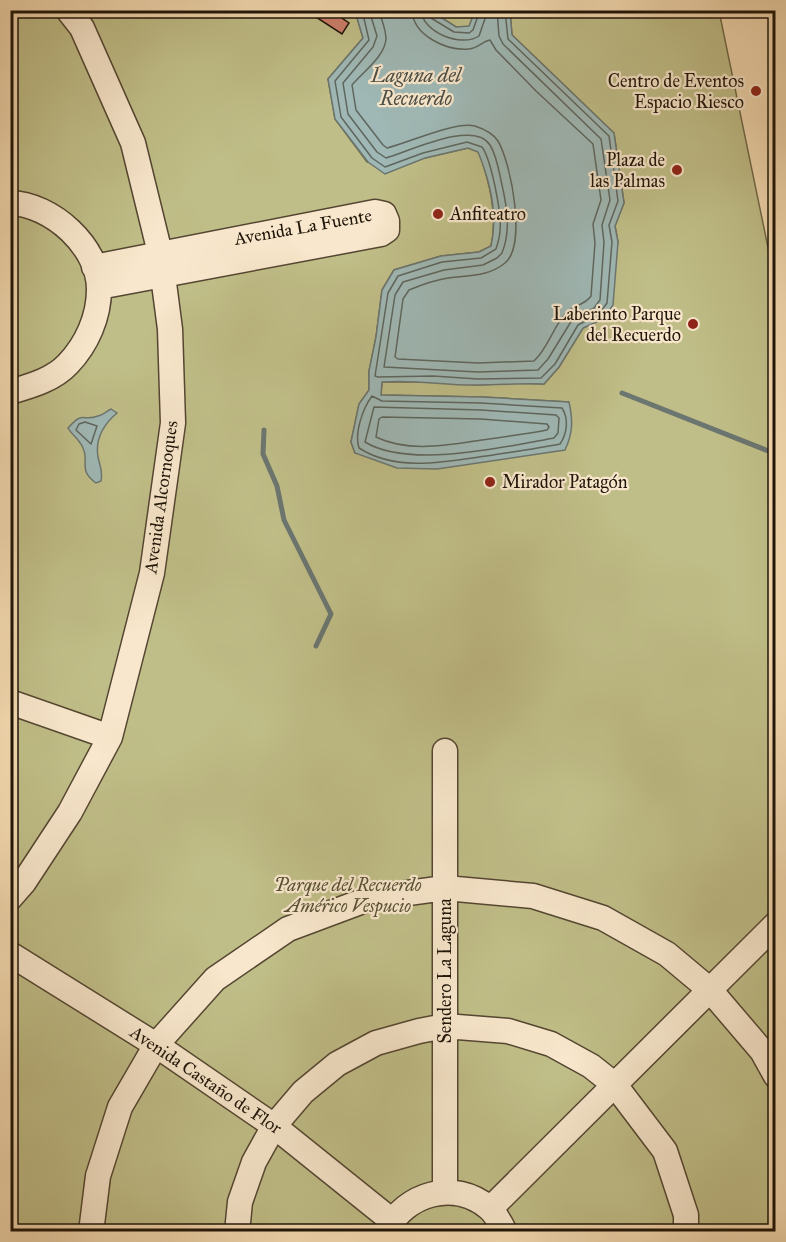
<svg xmlns="http://www.w3.org/2000/svg" width="786" height="1242" font-family="'IM FELL Great Primer',serif">
<style>
.green{fill:#c0be88;stroke:#6f6948;stroke-width:1.5}
.water{fill:#9fb8b5;stroke:#6b7670;stroke-width:1.5}
.lines{fill:none;stroke-linecap:round;stroke-linejoin:round}
.shore{stroke:#5e665e;stroke-width:1.5}
.stream{stroke:#6b7670;stroke-width:5}
.building{fill:#cc7e6a;stroke:#1e1408;stroke-width:1.5}
.minor-casing{stroke:#544632;stroke-width:27}
.minor{stroke:#f8e7cc;stroke-width:24}
.poi-dot{fill:#8f2418;stroke:#f8e7cc;stroke-width:2}
.labels{text-anchor:middle;stroke-width:4.5;stroke-linejoin:round;paint-order:stroke}
.poi-label{font-size:18px;fill:#1e1408;stroke:#f8e7cc;text-anchor:end}
.street-label{font-size:18px;fill:#1e1408;stroke:#f8e7cc}
.park-label{font-size:18px;font-style:italic;fill:#575035;stroke:#f8e7cc}
.water-label{font-size:20px;font-style:italic;fill:#4b4d45;stroke:#f8e7cc}
</style>
<rect width="100%" height="100%" fill="#f4dab1"/>
<filter id="stains"><feTurbulence type="fractalNoise" baseFrequency=".00333" numOctaves="4"/><feColorMatrix values="0 0 0 0 .2 0 0 0 0 .09 0 0 0 0 .02 0 0 0 .5 -.17"/></filter>
<radialGradient id="worn" r=".72"><stop offset=".6" stop-color="#630" stop-opacity="0"/><stop offset="1" stop-color="#630" stop-opacity=".3"/></radialGradient>
<path class="green" d="M10,11h345l8,27 -35,41 7,40 32,43 58,-4 43,-10 11,4c10,29 19,63 12,94l-12,6 -38,4 -47,14 -12,20 -6,47 -7,34v19l-10,14 -8,38 4,11 214,-51 -87,-5 -101,-2 1,-13h51l45,3 36,-2 30,1 15,-17 24,-39 20,-9 15,-77 -3,-16 9,-23 -10,-70 -102,-98 -2,-24h209l57,275 -1,945h-764z
M431,11h44l-6,16h-13z"/>
<path class="water" d="M355,11h76l25,16 13,-1 6,-15h35l2,24 102,98 10,70 -9,23 3,16 -5,63 -10,14 -20,9 -24,39 -15,17c-21,-1 -43,1 -65,1 -32,1 -65,-6 -97,-3l-1,13 101,2 87,5c4,18 4,31 -4,48l-128,19 -40,-1 -42,-15 -4,-11 8,-38 10,-14v-19l7,-34 6,-47 12,-20 47,-14 38,-4 12,-6c7,-30 -1,-65 -13,-94l-10,-4 -43,10 -40,16 -17,-12 -33,-43 -7,-40 35,-41z
M111,409l6,4c-13,11 -22,26 -19,44 2,10 5,13 3,24l-5,2c-19,-14 -6,-21 -13,-35 -3,-8 -11,-13 -15,-20 16,-18 14,-6 30,-12 5,-1 9,-5 13,-7z"/>
<g class="lines">
<path class="shore" d="M362,10l7,30 -34,41 6,36 31,41 13,9 38,-14 44,-11 15,5c9,12 20,67 18,83 0,6 -2,13 -4,19l-15,9 -39,4 -44,14 -10,17 -13,83 3,1 55,-1 45,3 63,-1 14,-14 23,-39 21,-11 8,-11 5,-61 -3,-17 9,-24 -9,-65 -101,-97 -3,-29
M369,10l8,26 -4,11 -30,36 5,31 29,38 9,6c22,-6 88,-39 104,-13 7,11 9,27 12,40 5,22 9,46 0,68l-5,5 -14,7 -39,5 -41,12 -8,13 -11,72 94,5 60,-2 10,-11 24,-39 22,-12 6,-8 4,-58 -2,-17 8,-25 -9,-61 -98,-95 -4,-8 -2,-26
M379,10c2,9 7,19 7,29 -1,17 -23,33 -34,46l4,25 27,35 4,3c21,-5 68,-27 88,-22 9,3 18,7 23,15 13,22 29,104 7,122 -17,14 -37,12 -57,15 -13,2 -27,7 -39,12l-6,9 -8,58 3,2 80,4 56,-2c15,-14 19,-35 33,-49 7,-7 18,-7 24,-16l4,-53 -2,-19 8,-24 -8,-56 -57,-53 -40,-41 -6,-10c-7,1 -12,8 -21,9 -22,2 -56,-13 -57,-39
M421,10c1,22 40,38 58,26l9,-26
M429,10l2,8 23,14 15,1 4,-3 7,-20
M372,396l10,5 99,2 81,5c7,11 5,26 -2,36 -25,5 -49,8 -74,12 -41,6 -90,16 -127,-8 -5,-15 4,-40 13,-52z
M374,407l107,3 75,5 3,3 -1,15 -4,5c-49,9 -145,31 -189,4z
M382,417l99,2 66,5 2,3 -2,3c-21,4 -43,7 -65,10 -35,5 -73,13 -106,-3l3,-18z
M85,422l12,4 -6,18 -15,-14 3,-6z"/>
<path class="stream" d="M622,393l154,61
M264,430l-1,24 14,32 7,34 47,94 -15,32"/>
</g>
<path class="building" d="M305,10h25l19,13 -7,11z"/>
<g class="lines">
<g class="minor-casing">
<path id="minor" d="M10,203c42,1 89,44 89,86 0,28 -12,55 -31,75 -15,16 -38,22 -58,28
M94,267l281,-55 9,2 3,7v9l-6,4 -282,53
M10,702l100,35
M10,898l14,-16 46,-70 40,-75 42,-164 21,-150 -3,-94 -10,-76 -27,-110 -51,-115 -14,-18
M10,954l146,91 118,81 117,94
M445,1192v-441
M490,1209l286,-285
M91,1232l7,-56 22,-69 36,-62 59,-66 73,-50 83,-31 74,-10 88,8 70,22 64,36 43,36 52,61 14,25
M237,1232l3,-30 14,-40 20,-36 29,-34 34,-28 39,-21 43,-12 26,-5 63,5 43,13 40,22 24,19 50,66 21,64v17
M386,1232c19,-39 69,-53 103,-24 7,6 12,16 16,24"/>
</g>
<use href="#minor" class="minor"/>
</g>
<g class="poi-dot">
<circle cx="756" cy="91" r="6"/>
<circle cx="677" cy="170" r="6"/>
<circle cx="438" cy="214" r="6"/>
<circle cx="693" cy="324" r="6"/>
<circle cx="490" cy="482" r="6"/>
</g>
<g class="labels">
<g class="poi-label">
<text x="744" y="87">Centro de Eventos<tspan x="744" dy="21">Espacio Riesco</tspan></text>
<text x="665" y="166">Plaza de<tspan x="665" dy="21">las Palmas</tspan></text>
<text x="450" y="220" text-anchor="start">Anfiteatro</text>
<text x="681" y="320">Laberinto Parque<tspan x="681" dy="21">del Recuerdo</tspan></text>
<text x="502" y="488" text-anchor="start">Mirador Patagón</text>
</g>
<g class="street-label">
<text transform="translate(303 227) rotate(-10)" y="6">Avenida La Fuente</text>
<text transform="translate(161 497) rotate(-82)" y="6">Avenida Alcornoques</text>
<text transform="translate(445 971) rotate(-90)" y="6">Sendero La Laguna</text>
<text transform="translate(206 1080) rotate(34)" y="6">Avenida Castaño de Flor</text>
</g>
<g class="park-label">
<text x="348" y="891">Parque del Recuerdo<tspan x="348" dy="21">Américo Vespucio</tspan></text>
</g>
<g class="water-label">
<text x="416" y="82">Laguna del<tspan x="416" dy="23">Recuerdo</tspan></text>
</g>
</g>
<rect width="786" height="1242" fill="none" stroke="#f4dab1" stroke-width="36"/>
<rect x="12" y="12" width="762" height="1218" fill="none" stroke="#1e1408" stroke-width="3"/>
<rect x="18" y="18" width="750" height="1206" fill="none" stroke="#1e1408" stroke-width="1.5"/>
<rect width="100%" height="100%" filter="url(#stains)"/>
<rect width="100%" height="100%" fill="url(#worn)"/>
</svg>
